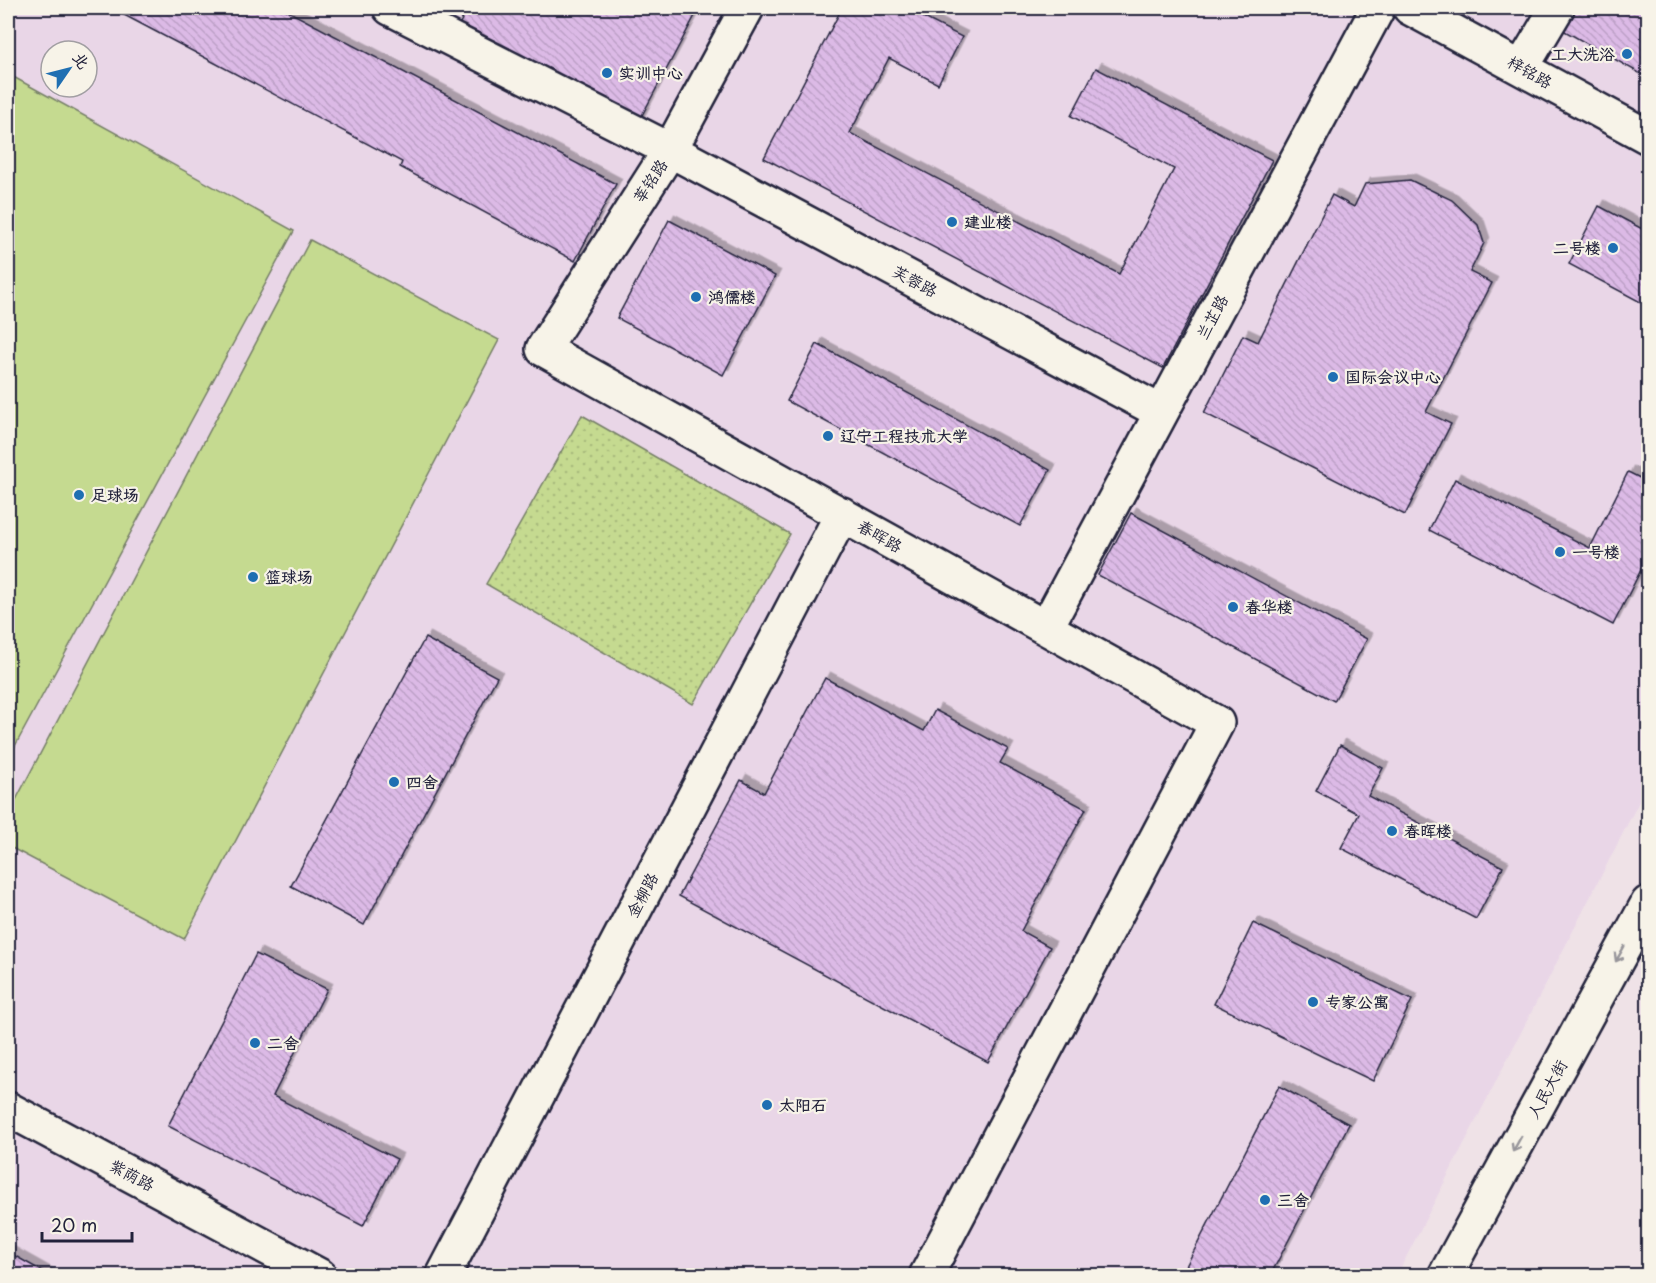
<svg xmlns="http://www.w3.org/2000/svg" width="1656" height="1283" font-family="'Playpen Sans','LXGW WenKai TC',sans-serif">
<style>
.built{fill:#e9d6e7;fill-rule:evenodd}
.grass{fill:#c5da90;stroke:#747e66;stroke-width:1.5}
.park{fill:url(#park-dots);stroke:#747e66;stroke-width:1.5}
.building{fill:url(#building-back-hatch);stroke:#22223b;stroke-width:1.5;filter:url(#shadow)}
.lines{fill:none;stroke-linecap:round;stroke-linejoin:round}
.minor-casing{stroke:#22223b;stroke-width:38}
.major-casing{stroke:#22223b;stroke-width:38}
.minor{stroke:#f7f3e8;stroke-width:33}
.major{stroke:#f7f3e8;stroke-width:33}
.oneway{stroke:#97959a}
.poi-dot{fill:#1f6fb2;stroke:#f7f3e8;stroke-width:2}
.labels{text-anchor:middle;stroke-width:4.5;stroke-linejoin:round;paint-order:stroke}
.poi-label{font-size:16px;font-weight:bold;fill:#22223b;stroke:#f7f3e8;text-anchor:start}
.street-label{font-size:16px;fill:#22223b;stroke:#f7f3e8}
</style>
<defs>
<pattern id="park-dots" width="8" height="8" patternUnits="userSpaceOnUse" patternTransform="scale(1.5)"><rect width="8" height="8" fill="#c5da90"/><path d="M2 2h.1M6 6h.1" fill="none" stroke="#a9bb7d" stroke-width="1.8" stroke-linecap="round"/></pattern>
<pattern id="building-back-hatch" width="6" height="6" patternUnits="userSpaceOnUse" patternTransform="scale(1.5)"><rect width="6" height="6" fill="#dcbae6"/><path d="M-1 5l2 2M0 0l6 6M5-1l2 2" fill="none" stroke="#bca0c6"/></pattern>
<filter id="shadow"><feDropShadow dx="5.5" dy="-5.5" stdDeviation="0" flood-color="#0004"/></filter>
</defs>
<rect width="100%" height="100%" fill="#efe2e7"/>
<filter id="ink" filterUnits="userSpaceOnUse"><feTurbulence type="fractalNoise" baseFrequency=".0167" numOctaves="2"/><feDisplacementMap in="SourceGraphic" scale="12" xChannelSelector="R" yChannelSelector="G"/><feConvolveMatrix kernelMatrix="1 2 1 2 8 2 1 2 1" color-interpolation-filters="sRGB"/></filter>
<g filter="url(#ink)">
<path class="built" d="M8,8h1640v776l-251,491h-1389zM51,51h36v36h-36z"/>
<path class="grass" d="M8,74l286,157 -286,528z
M310,240l189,100 -315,599 -176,-93v-31z"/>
<path class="park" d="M582,415l208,119 -97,170 -207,-120z"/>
<path class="building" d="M111,8h171l334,176 -41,77 -175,-94 2,-5z
M468,8h231l-60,113 -180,-96z
M842,8h63l57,29 -24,47 -49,-26 -39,75 269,141 55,-105 -103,-53 25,-48 176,92 -109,208 -399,-210z
M1573,8h75v70l-87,-49z
M1410,180l42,20 26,25 6,18 -14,29 22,11 -66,129 25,12 -46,91 -201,-102 39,-78 15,7 74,-147 22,12 11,-23z
M1599,206l49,26v74l-79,-42z
M669,220l106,56 -52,99 -106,-57z
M817,344l233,126 -30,56 -233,-125z
M1628,472l20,10v74l-35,69 -184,-95 26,-51 135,69z
M1131,513l236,126 -33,62 -236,-126z
M425,638l72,39 -133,248 -73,-39z
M825,678l99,53 11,-21 73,39 -8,14 86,46 -65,122 29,16 -62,115 -309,-166 62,-116 23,13z
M1340,745l43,23 -15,28 135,71 -27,52 -135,-71 18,-34 -43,-23z
M1253,923l159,77 -39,81 -159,-77z
M256,954l71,35 -54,107 124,63 -34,67 -195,-100z
M1279,1086l70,38 -79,152h-89z
M8,1252l43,24h-43z"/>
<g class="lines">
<g class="minor-casing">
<path id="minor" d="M390,8l280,142 491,262
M747,8l-77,142 -127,199 674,374 -291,553
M1410,8l238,129
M1522,67l35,-59
M1046,628l332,-620
M8,1109l312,167
M443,1276l399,-762"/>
</g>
<g class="major-casing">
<path id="major" d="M1445,1276l203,-373"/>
</g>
<use href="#minor" class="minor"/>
<use href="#major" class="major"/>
</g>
<defs><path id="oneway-shaft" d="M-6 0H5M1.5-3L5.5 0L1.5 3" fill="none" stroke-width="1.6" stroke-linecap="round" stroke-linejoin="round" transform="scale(1.5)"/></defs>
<g class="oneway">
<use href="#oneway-shaft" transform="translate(1620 954) rotate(119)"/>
<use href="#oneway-shaft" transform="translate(1517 1144) rotate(119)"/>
</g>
</g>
<g class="poi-dot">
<circle cx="1627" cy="54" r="6"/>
<circle cx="607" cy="73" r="6"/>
<circle cx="952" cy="222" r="6"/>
<circle cx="1613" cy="248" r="6"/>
<circle cx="696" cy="297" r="6"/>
<circle cx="1333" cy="377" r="6"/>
<circle cx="828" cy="436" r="6"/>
<circle cx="79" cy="495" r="6"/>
<circle cx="1560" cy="552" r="6"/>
<circle cx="253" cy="577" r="6"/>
<circle cx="1233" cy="607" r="6"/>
<circle cx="394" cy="782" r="6"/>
<circle cx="1392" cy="831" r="6"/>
<circle cx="1313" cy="1002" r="6"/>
<circle cx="255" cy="1043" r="6"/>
<circle cx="767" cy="1105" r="6"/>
<circle cx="1265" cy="1200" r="6"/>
</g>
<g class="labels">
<g class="poi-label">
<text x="1615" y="60" text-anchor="end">工大洗浴</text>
<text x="619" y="79">实训中心</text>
<text x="964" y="228">建业楼</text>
<text x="1601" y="254" text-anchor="end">二号楼</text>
<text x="708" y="303">鸿儒楼</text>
<text x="1345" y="383">国际会议中心</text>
<text x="840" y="442">辽宁工程技术大学</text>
<text x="91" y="501">足球场</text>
<text x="1572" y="558">一号楼</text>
<text x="265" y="583">篮球场</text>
<text x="1245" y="613">春华楼</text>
<text x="406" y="788">四舍</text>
<text x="1404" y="837">春晖楼</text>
<text x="1325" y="1008">专家公寓</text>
<text x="267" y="1049">二舍</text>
<text x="779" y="1111">太阳石</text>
<text x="1277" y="1206">三舍</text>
</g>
<g class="street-label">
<text transform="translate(1530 72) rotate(29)" y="6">梓铭路</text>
<text transform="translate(650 181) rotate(-57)" y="6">莘铭路</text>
<text transform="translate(915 281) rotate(28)" y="6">芙蓉路</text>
<text transform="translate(1212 317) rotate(-62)" y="6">兰芷路</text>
<text transform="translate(880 536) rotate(29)" y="6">春晖路</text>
<text transform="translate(642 895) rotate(-62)" y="6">金柳路</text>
<text transform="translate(1547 1089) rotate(-61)" y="6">人民大街</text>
<text transform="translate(132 1175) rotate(28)" y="6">紫荫路</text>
</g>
</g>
<rect width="1656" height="1283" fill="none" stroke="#f7f3e8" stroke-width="30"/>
<rect x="15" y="15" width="1626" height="1253" fill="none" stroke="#22223b" stroke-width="2" filter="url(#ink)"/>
<g transform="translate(69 69) rotate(55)"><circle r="28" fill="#f7f3e8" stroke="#a29fa3" stroke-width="1.5"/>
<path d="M0-4.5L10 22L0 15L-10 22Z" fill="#1f6fb2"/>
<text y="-9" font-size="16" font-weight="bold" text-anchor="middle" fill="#22223b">北</text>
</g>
<path d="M42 1232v9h90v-9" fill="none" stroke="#22223b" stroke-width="3"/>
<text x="51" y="1232" font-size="18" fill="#22223b" stroke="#f7f3e8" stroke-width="4.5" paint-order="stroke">20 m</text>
</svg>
